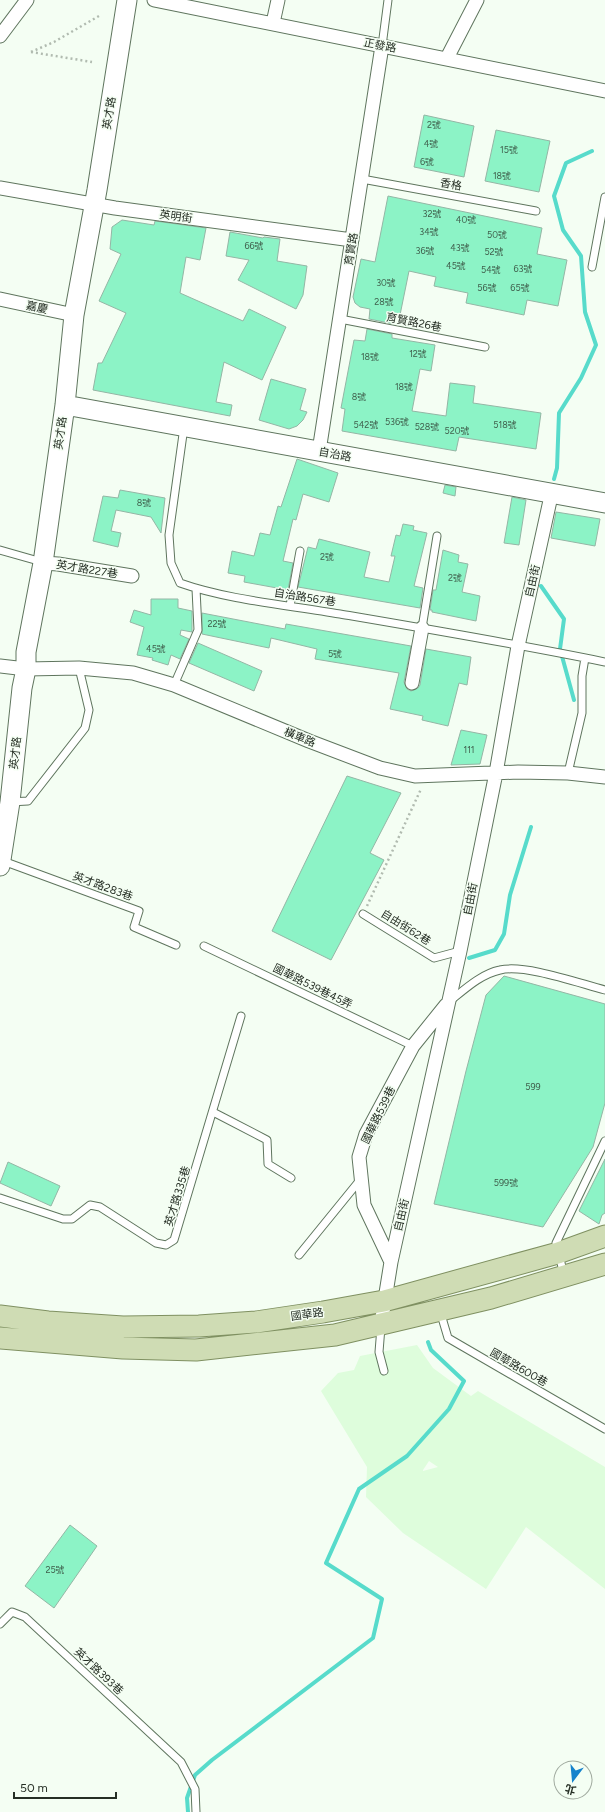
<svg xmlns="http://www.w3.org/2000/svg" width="605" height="1812" font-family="Figtree,'Noto Sans TC',sans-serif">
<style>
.built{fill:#defddc;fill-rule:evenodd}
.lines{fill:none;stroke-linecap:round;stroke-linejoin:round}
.stream{stroke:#57dbcb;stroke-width:4}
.building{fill:#8cf3c6;stroke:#94b6a5}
.lane-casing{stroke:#5f755e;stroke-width:9}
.street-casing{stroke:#5f755e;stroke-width:15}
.secondary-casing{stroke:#5f755e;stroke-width:21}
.primary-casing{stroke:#7f9061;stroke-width:23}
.path{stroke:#b1bbb0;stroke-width:2.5;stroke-dasharray:2 3;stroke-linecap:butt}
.lane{stroke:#fff;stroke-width:7}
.street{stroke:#fff;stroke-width:13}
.secondary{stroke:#fff;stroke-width:19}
.primary{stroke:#cfdcb4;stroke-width:21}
.labels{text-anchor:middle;stroke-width:3;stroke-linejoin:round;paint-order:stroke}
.number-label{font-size:9px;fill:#3f5f4c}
.street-label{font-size:11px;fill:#252e24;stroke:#f4fef3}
</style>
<rect width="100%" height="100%" fill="#f4fef3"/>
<path class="built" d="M417,1345l16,23 38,28 7,-5 127,76v122l-79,-62 -40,62 -83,-56 -37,-36 1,-30 -46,-76 17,-18 16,-3 6,-14zM429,1461l9,6 -15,4v-1z"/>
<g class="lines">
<path class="stream" d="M554,479l3,-11 2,-55 22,-35 15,-33 -11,-33 -4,-56 -18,-26 -9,-34 12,-33 26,-12
M541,586l23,33 -4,30 14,51
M469,958l26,-8 9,-16 6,-39 21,-68
M188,1812l-1,-14 8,-23 17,-15 161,-122 9,-39 -56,-36 33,-74 48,-33 42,-47 15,-28 -33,-31 -3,-8"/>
</g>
<path class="building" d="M424,115l50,11 -10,51 -50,-10z
M496,130l54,11 -11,51 -54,-11z
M388,196l154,32 -5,26 30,6 -9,46 -31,-6 -3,15 -58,-12 2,-10 -34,-7 2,-9 -27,-6 -9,44 -5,-1 -1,10 -25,-5 1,-10 -10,-2 -5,-4 -2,-6 8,-38 14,3z
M122,220l32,5 1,-4 51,7 -6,32 -14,-3 -6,36 63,28 6,-12 37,18 -24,53 -38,-18 -8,40 16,3 -2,11 -137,-26 5,-27h4l24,-50 -27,-12 22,-47 -11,-5 2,-22z
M230,232l33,6 1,-1 16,2 -3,22 30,5 -4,29 -7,14 -58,-29 11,-20 -23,-4z
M367,329l25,5v4l43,7 -4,26 -11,-2 -8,42 34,5 4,-33 25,3 -2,17 68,10 -5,36 -77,-12 -3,14 -114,-20 3,-22 -4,-1 13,-68 11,1z
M271,379l35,10 -6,21 7,2 -4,8 -6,6 -8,3 -30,-9z
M297,459l41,14 -9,29 -26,-8 -7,26 -3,-1 -10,42 10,2 -5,27 -44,-8 1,-6 -17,-3 4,-22 22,5 6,-23 10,2 8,-29 3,1z
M445,485l11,2 -1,9 -12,-3z
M120,490l45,8 -4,35 -10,-16 -35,-7 -5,21 10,2 -3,14 -25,-6 10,-45 15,2z
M512,497l14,3 -7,45 -15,-2z
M556,512l44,7 -5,27 -44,-8z
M403,524l11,2 -1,4 14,3 -13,53 9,2 -3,20 -122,-21 10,-40 8,2 3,-10 51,13 -6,25 25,5 6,-26h-4l5,-21 4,1z
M443,550l16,5 -1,7 10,2 -6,28 18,4 -4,25 -44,-9v-2h-2l3,-20h3z
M151,599h27v9l14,3v21l-11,-2 -1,5 9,4 -9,20 -9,-4 -3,10 -16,-5 1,-2 -16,-3 7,-28 -14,-5 4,-12 17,5z
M202,613l83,16 1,-5 125,22 -7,36 3,7 4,2 7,-3 2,-3 6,-36 45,8 -4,28 -8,-2 -11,43 -26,-6 1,-4 -33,-7 9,-36 -84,-14 2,-10 -46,-11 -2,10 -67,-14z
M198,643l64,28 -8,20 -65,-28z
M461,730l26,5 -7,29 -29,1z
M347,776l54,17 -31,60 14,7 -53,100 -59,-29z
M504,976l101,28v99l-12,44 -50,80 -109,-23 32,-133 20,-76z
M605,1159v54l-3,2 -3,9 -20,-13z
M8,1162l52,24 -9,20 -51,-23z
M70,1525l27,21 -43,62 -29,-22z"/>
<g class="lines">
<g class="lane-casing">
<path id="lane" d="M382,46l6,-46
M362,179l174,32
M592,267l13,-70
M340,319l145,28
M184,427l-15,108 2,28 9,20c48,17 108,22 160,31 88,15 177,30 265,48
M0,550l42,12
M290,606l10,-55
M422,628l15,-92
M174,685l24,-55 -2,-41
M568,773l14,-60v-37l3,-18
M10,802l18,-1 57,-73 4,-18 -10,-42
M3,861l136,50 -5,16 42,18
M363,914l71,44 26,-7
M204,946l209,100
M450,1001c15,-12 31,-27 50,-31 25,-6 78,13 105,20
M213,1112l54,28 1,24 23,14
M0,1198l63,21h9l18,-14 10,2 56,36 10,2 8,-5 67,-224
M299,1255l61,-75
M564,1275l-8,-32 49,-102
M440,1311l8,27 157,91
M381,1327l-2,25 5,19
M0,1624l12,-12 13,5 156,145 14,27 1,23"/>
</g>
<g class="street-casing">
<path id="street" d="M154,0l451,91
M273,23l5,-23
M0,36l27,-36
M447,58l30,-58
M0,188l115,20 237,32
M0,299l74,16
M319,451l63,-405
M43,563l15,1 74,12
M0,666l26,3 53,-1 54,5 41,12 135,56 71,27 35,8 103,-4 50,1 37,4
M412,683l10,-55
M391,1262l-27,-57 -5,-48 7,-23 47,-88 33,-41
M381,1324l10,-62 69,-311 36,-178 22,-127 33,-150 2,-2"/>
</g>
<g class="secondary-casing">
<path id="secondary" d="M65,405l540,98
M0,866l10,-64 12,-114 4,-19v-17l17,-89 22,-158 9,-90 23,-125 30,-190"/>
</g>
<g class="primary-casing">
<path id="primary" d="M0,1316l48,6 75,5 76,-1 57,-4 67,-10 61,-11 174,-48 47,-17
M0,1338l123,10 73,2 139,-15 156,-37 114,-34"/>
</g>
<path class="path" d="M31,52l23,-10 45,-26
M31,52l61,10
M367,906l54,-117"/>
<use href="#lane" class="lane"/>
<use href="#street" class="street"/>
<use href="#secondary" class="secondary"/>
<use href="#primary" class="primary"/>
</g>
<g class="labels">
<g class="number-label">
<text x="434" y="128">2號</text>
<text x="431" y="147">4號</text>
<text x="509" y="153">15號</text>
<text x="427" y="165">6號</text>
<text x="502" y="179">18號</text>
<text x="432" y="217">32號</text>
<text x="466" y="223">40號</text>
<text x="429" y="235">34號</text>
<text x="497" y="238">50號</text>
<text x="254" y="249">66號</text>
<text x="460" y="251">43號</text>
<text x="425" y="254">36號</text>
<text x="494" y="255">52號</text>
<text x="456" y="269">45號</text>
<text x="523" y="272">63號</text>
<text x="491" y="273">54號</text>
<text x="386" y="286">30號</text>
<text x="487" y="291">56號</text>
<text x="520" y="291">65號</text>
<text x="384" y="305">28號</text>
<text x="418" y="357">12號</text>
<text x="370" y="360">18號</text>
<text x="404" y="390">18號</text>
<text x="359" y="400">8號</text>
<text x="397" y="425">536號</text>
<text x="366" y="428">542號</text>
<text x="505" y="428">518號</text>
<text x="427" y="430">528號</text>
<text x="457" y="434">520號</text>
<text x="144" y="506">8號</text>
<text x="327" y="560">2號</text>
<text x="455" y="581">2號</text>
<text x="217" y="627">22號</text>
<text x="156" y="652">45號</text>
<text x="335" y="657">5號</text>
<text x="469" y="753">111</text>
<text x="533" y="1090">599</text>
<text x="506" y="1186">599號</text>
<text x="55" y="1573">25號</text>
</g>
<g class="street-label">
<text transform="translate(380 45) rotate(11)" y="4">正發路</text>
<text transform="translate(109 113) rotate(-81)" y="4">英才路</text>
<text transform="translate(451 184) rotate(10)" y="4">香格</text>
<text transform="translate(176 216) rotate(8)" y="4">英明街</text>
<text transform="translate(351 249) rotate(-81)" y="4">育賢路</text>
<text transform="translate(37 307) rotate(12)" y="4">嘉慶</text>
<text transform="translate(414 322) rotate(11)" y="4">育賢路26巷</text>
<text transform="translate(60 433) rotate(-82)" y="4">英才路</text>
<text transform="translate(335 454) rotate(10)" y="4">自治路</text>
<text transform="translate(87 569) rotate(9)" y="4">英才路227巷</text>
<text transform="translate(532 581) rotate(-77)" y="4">自由街</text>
<text transform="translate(305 597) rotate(9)" y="4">自治路567巷</text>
<text transform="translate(300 737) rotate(22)" y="4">橫車路</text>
<text transform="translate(15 753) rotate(-84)" y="4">英才路</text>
<text transform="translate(103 886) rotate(20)" y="4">英才路283巷</text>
<text transform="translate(470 899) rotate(-79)" y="4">自由街</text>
<text transform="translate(406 927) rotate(32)" y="4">自由街62巷</text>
<text transform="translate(313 986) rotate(26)" y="4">國華路539巷45弄</text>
<text transform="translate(378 1115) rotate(-64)" y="4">國華路539巷</text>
<text transform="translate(177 1196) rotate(-73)" y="4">英才路335巷</text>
<text transform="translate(401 1215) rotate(-77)" y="4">自由街</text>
<text transform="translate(307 1314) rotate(-8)" y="4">國華路</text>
<text transform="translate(519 1367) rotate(30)" y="4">國華路600巷</text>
<text transform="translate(99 1671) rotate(43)" y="4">英才路393巷</text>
</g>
</g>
<g transform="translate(573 1780) rotate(196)"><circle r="19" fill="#f4fef3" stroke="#a1aba0"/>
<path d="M0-3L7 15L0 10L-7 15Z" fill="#1683cc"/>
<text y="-6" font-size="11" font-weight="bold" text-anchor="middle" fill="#252e24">北</text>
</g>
<path d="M14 1792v6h102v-6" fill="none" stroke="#252e24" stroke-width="2"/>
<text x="20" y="1792" font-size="12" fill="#252e24" stroke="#f4fef3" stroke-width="3" paint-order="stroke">50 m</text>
</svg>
